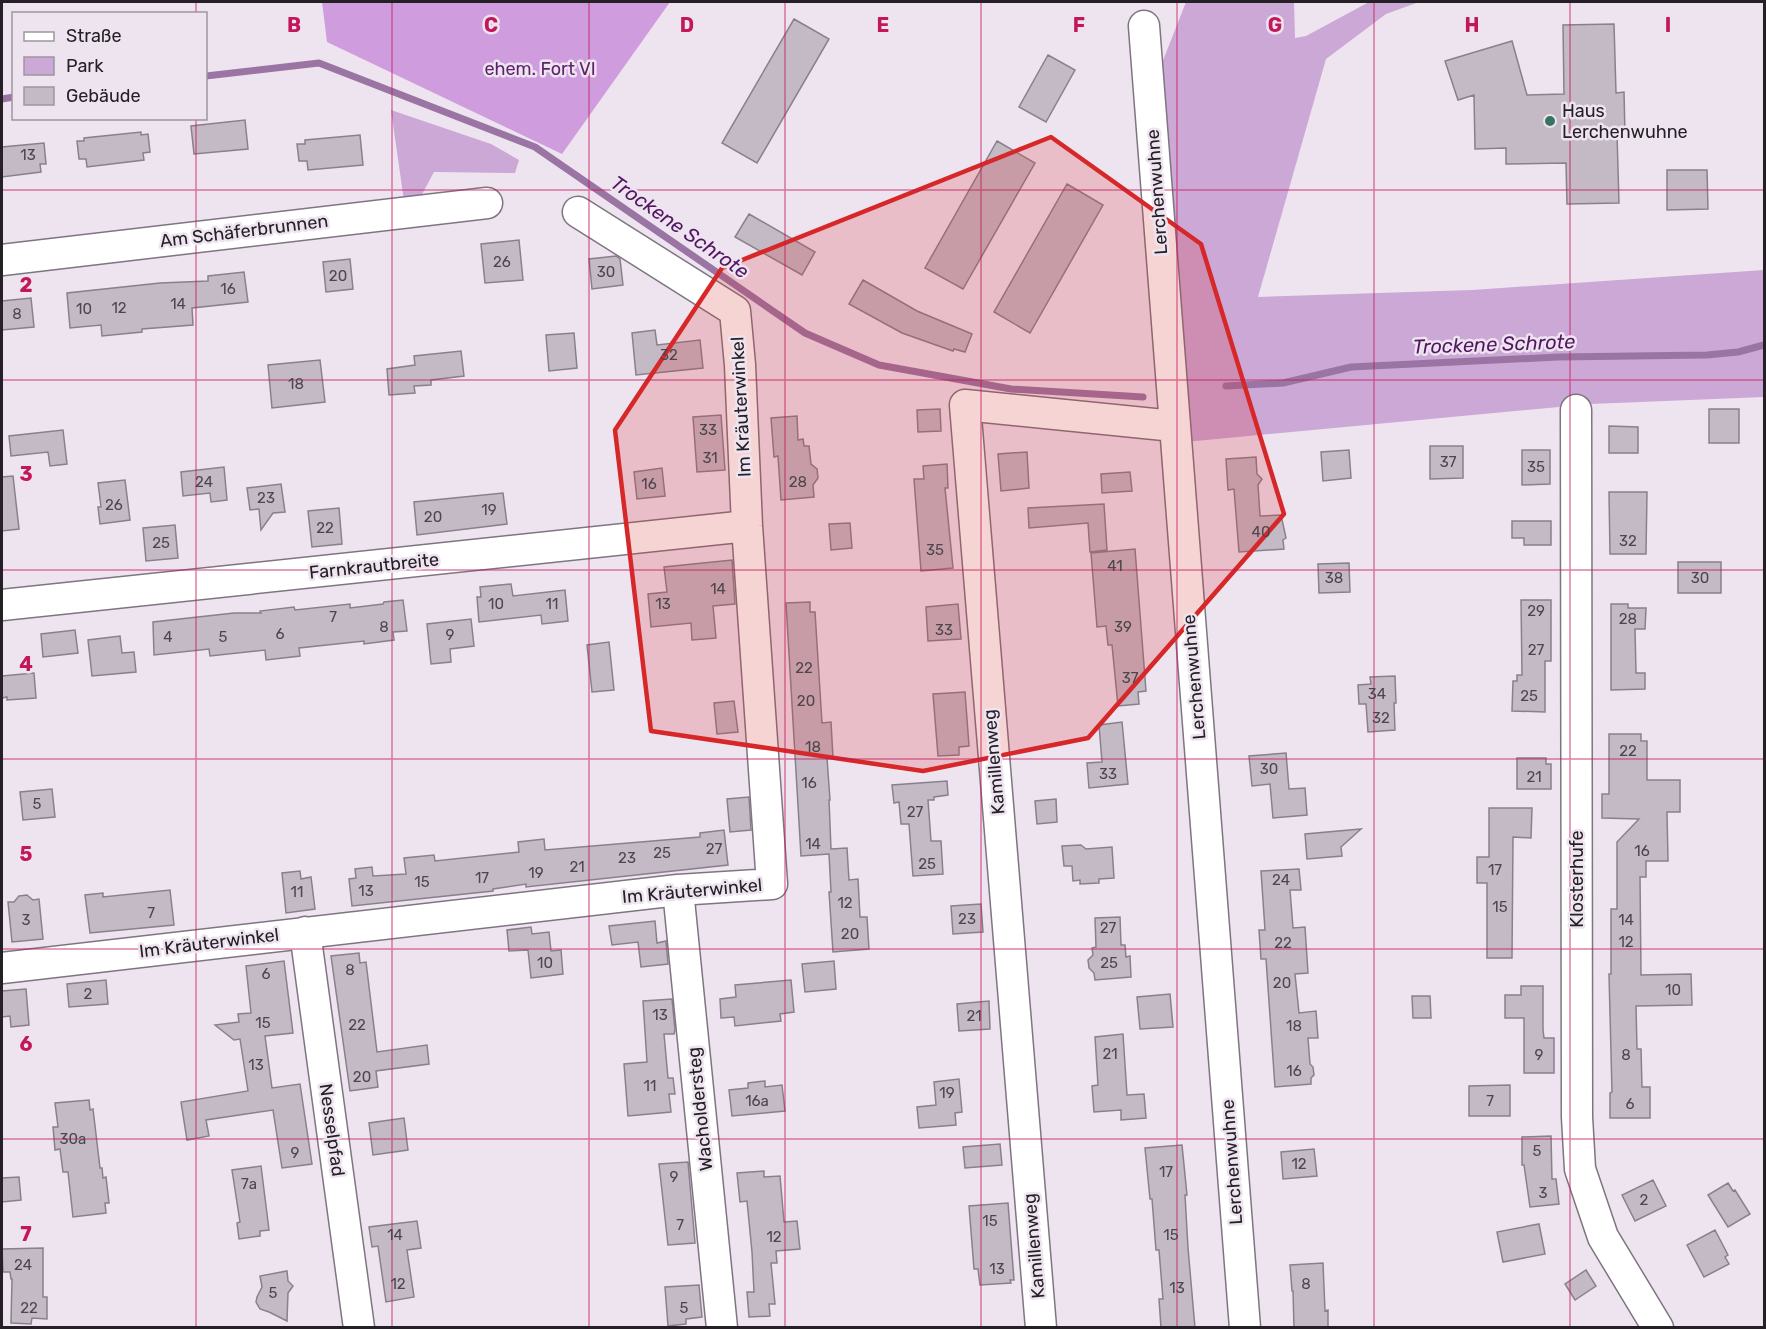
<svg xmlns="http://www.w3.org/2000/svg" width="1766" height="1329" font-family="Rubik,sans-serif">
<style>
.green{fill:#cca8d6}
.forest{fill:#cf9ddd}
.lines{fill:none;stroke-linecap:round;stroke-linejoin:round}
.stream{stroke:#9a75a4;stroke-width:7}
.building{fill:#c4bac6;stroke:#89808b;stroke-width:1.5}
.minor-casing{stroke:#7e7580;stroke-width:33}
.minor{stroke:#fff;stroke-width:30}
.marked{fill:#d62828;fill-opacity:0.2;stroke:#d62828;stroke-width:4.5;stroke-linejoin:round}
.grid{fill:none;stroke:#c2185b;stroke-width:1.5;stroke-opacity:0.55}
.poi-dot{fill:#37745f;stroke:#eee4f0;stroke-width:2}
.labels{text-anchor:middle;stroke-width:5;stroke-linejoin:round;paint-order:stroke}
.number-label{font-size:15px;fill:#4c464d}
.park-label{font-size:18px;fill:#5e226d;stroke:#eee4f0}
.poi-label{font-size:18px;fill:#242025;stroke:#eee4f0;text-anchor:start}
.street-label{font-size:18px;fill:#242025;stroke:#eee4f0}
.water-label{font-size:20px;font-style:italic;fill:#531662;stroke:#eee4f0}
.grid-label{font-size:20px;text-anchor:middle;font-weight:bold;fill:#c2185b;stroke:#eee4f0;stroke-width:5;stroke-linejoin:round;paint-order:stroke}
</style>
<rect width="100%" height="100%" fill="#eee4f0"/>
<path class="green" d="M1186,2h108l1,36 11,-2 63,-34h50l-33,12 -60,45 -68,238 214,-7 292,-20v127l-173,7 -406,38 -25,-374z
M391,110l100,34 28,16 -4,13 -81,-1 -15,28 -15,1z"/>
<path class="forest" d="M322,2h348l-108,152 -235,-112z"/>
<g class="lines">
<path class="stream" d="M206,76l113,-13 216,84 270,186 74,32 132,24 132,8
M2,99l12,-2
M1226,386l57,-3 68,-16 207,-10 149,-2 31,-3 26,-7"/>
</g>
<path class="building" d="M794,19l35,20 -72,124 -35,-20z
M1614,24l2,69 8,-1 1,42h-8l2,69 -52,1 -1,-41 -60,1v-16l-31,1 -1,-54 -16,5 -13,-39 67,-20 15,54 37,-1 -1,-69z
M1048,55l27,15 -29,52 -27,-15z
M245,120l3,29 -54,5 -3,-28z
M141,132v3l7,-1 2,18 -7,1 1,7 -57,7 -1,-8h-7l-2,-18h7v-3z
M360,135l3,30 -55,5 -1,-9h-8l-2,-17h8v-4z
M997,141l38,22 -72,126 -38,-21z
M44,143l2,21h-6l1,8 -39,5v-30z
M1667,170h40l1,39 -41,1z
M1067,184l36,21 -73,128 -36,-21z
M749,214l66,38 -13,23 -67,-38z
M519,240l4,40 -38,3 -4,-39z
M616,256l4,3 3,26 -31,4 -3,-30z
M350,259l3,30 -27,3 -3,-30z
M244,272l4,30 -56,6 1,17 -51,4v3l-40,4 -1,-11 -31,3 -3,-35 93,-10 48,-2v-5z
M863,280l54,31 55,23 -7,18 -11,-3 -1,2 -51,-18 -53,-29z
M31,298l3,29 -32,3v-29z
M655,330l2,15 43,-5 3,28 -67,7 -4,-42z
M574,333l3,35 -28,3 -3,-36z
M461,351l3,25 -33,4v5l-17,1 1,7 -26,2 -2,-26 28,-4 -1,-9z
M320,360l5,42 -53,6 -4,-43z
M940,409l1,22 -23,1 -1,-22z
M1709,409h30v34h-30z
M721,415l4,55 -28,2 -4,-55z
M797,416l1,24 5,-1 1,7h5l2,18 6,5 1,9 -5,7 1,12 -33,3 -3,-44 -4,1 -3,-39z
M1609,426l29,1v26h-29z
M63,430l4,34 -17,2 -2,-14 -37,4 -2,-20z
M1430,446h33v32l-33,1z
M1349,450l2,28 -28,3 -2,-29z
M1522,450h28v34l-28,1z
M1027,452l2,36 -28,3 -3,-37z
M1256,457l1,17 5,5 -4,6 2,31 21,-1 5,23 -3,2 1,9 -45,3 -5,-63 -6,1 -2,-31z
M947,464l1,24h-3l8,80 -32,3 -7,-92h10l-1,-13z
M224,467l3,33 -16,2 -1,-9 -27,3 -2,-24z
M662,468l3,28 -28,3 -3,-27z
M1130,472l2,19 -30,2 -1,-19z
M13,476l6,53 -17,2v-54z
M125,480l5,40 -30,4 -2,-17h3l-3,-24z
M281,484l4,28 -12,1 -12,17 -2,-21 -9,1 -3,-22z
M1609,492h38l-1,62h-36z
M503,493l4,31 -90,11 -3,-33z
M1104,504l3,46 -17,2 -2,-29 -59,5 -1,-20z
M339,508l3,36 -30,3 -4,-36z
M1512,521h39v24h-27v-7h-12z
M850,523l2,25 -21,2 -2,-26z
M175,525l3,33 -32,3 -3,-33z
M1135,549l11,142 -8,1 1,12 -21,2 -6,-61h-4l-2,-19 -9,1 -6,-74z
M732,560l3,44 -22,2 3,32 -24,2 -1,-17 -40,4 -3,-33 19,-2 -3,-25z
M1678,562h43v31h-43z
M1349,563l1,29 -31,1 -1,-29z
M511,584l2,12 52,-6 3,31 -26,3 -1,-9 -62,7 -2,-25h4l-1,-10z
M403,600l4,31 -14,1 1,8 -30,4v-3l-65,7 1,8 -34,4 -1,-10 -55,6 -1,-7 -55,6 -1,-33 81,-9h27l-1,-2 34,-4 1,3 55,-6v4l33,-4 1,-2z
M1521,600h30v61h-6v51l-33,-1 1,-30h4v-6h5z
M810,602v10h5l7,111 9,-1 2,36h-6l3,42h-1l2,49 16,-1 2,32 9,-1 2,38h7l2,32 -36,3 -4,-60h2l-2,-38 -28,2 -15,-253z
M958,604l3,35 -33,2 -2,-34z
M1611,604h17v4h18l-1,21h-10l1,44h9v16l-34,1z
M471,619l3,27 -24,3 1,13 -20,2 -4,-40z
M75,630l3,23 -35,4 -2,-23z
M120,636l2,17 12,-1 2,20 -44,4 -4,-36z
M609,642l5,48 -22,2 -5,-47z
M34,673l2,25 -29,2v-3l-5,1v-22z
M1395,676l1,27h-2l1,27 -27,2 -2,-28h-7l-1,-19 13,-1 -1,-7z
M965,692l4,54 -10,1v8l-21,1 -5,-62z
M734,701l4,31 -21,2 -3,-31z
M1122,722l6,62 -39,4 -2,-25 15,-1 -3,-37z
M1609,734h32v7h6v39h33v32h-13l1,49h-22v16h-6l1,98 50,-1 1,31 -56,1 1,43h4l1,38h8v31h-40v-25l2,-1 -3,-118h2v-65h6v-67l22,-23 -37,-1v-24h7z
M1286,753l3,36 16,-1 2,27 -34,3 -3,-34 -18,2 -3,-30z
M1517,758h29v6h5v25h-34z
M947,781l1,14 -14,2v3h-6l3,41h10l2,33 -30,2 -4,-52h-8l-2,-22 -5,1 -2,-18z
M52,789l3,28 -32,3 -3,-28z
M749,797l2,33 -21,2 -3,-33z
M1056,799l1,23 -20,2 -2,-23z
M1489,808h43l-1,30 -18,-1 -1,121h-25v-75h-10v-26h12z
M1361,829l-20,18 1,9 -35,3 -2,-25z
M724,830l4,35 -202,22v-3l-33,5v2l-141,15 -3,-27 7,-1 -1,-9 17,-2 1,9 33,-2 -2,-16 30,-3 1,6 84,-9 -1,-10 26,-3 1,11 155,-13v-4z
M1081,845l5,4 26,-2 2,31 -15,1v4l-19,1v-4l-7,1 -1,-15h-8l-2,-20z
M1299,869l2,21h-11l3,38 12,-1 3,46 -13,1 4,39 17,-2 2,27h-10l2,26 3,3 1,8 -3,3v6l-36,3 -9,-128h-5l-2,-29h6l-4,-59z
M300,871l1,8 10,-2 4,32 -29,4 -4,-40z
M170,890l4,35 -84,8 -5,-38 18,-2v4z
M27,895l6,5 6,-1 4,40 -31,3 -4,-40h6l5,-6z
M981,904l2,28 -30,2 -2,-28z
M1120,917l1,28h4l1,12 4,-1 1,21 -36,3 -1,-7 -5,-5 -1,-8 5,-5 -1,-7 4,-1 -1,-29z
M655,921l2,22 9,-2 2,23 -27,3 -3,-25 -26,3 -3,-19z
M531,927l1,7 17,-2 2,19 10,-1 2,24 -32,4 -3,-28 -19,1 -2,-21z
M359,953l1,10 6,-1 11,90 50,-7 2,19 -53,7 2,16 -28,4 -19,-135z
M284,961l9,72 -28,3 7,52 28,-4 12,80 -30,4 -9,-58 -67,10 3,16 -22,4 -6,-38 67,-11 -8,-52 -6,1 -19,-15 24,-3 -1,-8 13,-1 -5,-47z
M834,961l2,28 -31,3 -3,-28z
M106,980l2,24 -39,3 -2,-23z
M791,980l3,32 -14,2 1,7 -46,5 -1,-9 -13,1 -1,-19 16,-2 -1,-12z
M1521,986h22v44l1,8h10v35h-30v-55h-19v-23h16z
M26,989l3,36 -18,2 -1,-11 -8,1v-26z
M1170,994l3,33 -33,2 -3,-32z
M1412,996h18l1,22h-18z
M672,999l3,31 -1,4h-10l4,44h5l2,16h-6l2,18 -43,4 -4,-52 23,-2 -4,-61z
M989,1001l1,28 -31,2 -2,-27z
M1123,1034l4,61 17,-1 2,24 -25,2v-10l-27,2 -2,-26 6,-1 -3,-48z
M959,1079l3,33 -7,1 1,12 -37,3 -2,-21 19,-2 -2,-23z
M765,1081v6l17,-2 3,26 -53,5 -3,-26 19,-2v-5z
M1510,1085v31h-41v-30z
M89,1100l1,10 3,-1 7,59h2l1,10 3,-1 3,26h-4l1,10 -33,4 -5,-45h-5l-3,-23 -5,1 -2,-23h5l-3,-24z
M404,1118l4,32 -35,5 -4,-32z
M1551,1136l1,43h4l3,25 -29,3 -6,-42h-2v-28z
M1000,1144l2,21 -37,3 -2,-21z
M1182,1145l5,50h-2l3,53 7,80h-34l-2,-29h4l-4,-49h-3l-4,-51h-2l-5,-51z
M1314,1149l3,27 -34,3 -2,-27z
M688,1162l7,81 -27,2 -9,-81z
M261,1166l8,64 -9,1v5l-21,3 -2,-16 3,-1 -8,-52z
M764,1171v6l16,-1 4,46 13,-1 3,28 -24,2 1,12h-6l4,41h-6l1,12 -21,1 -2,-25h7l-2,-40 -5,-51 -7,1 -3,-29z
M19,1177l2,23 -19,2v-24z
M1653,1180l13,26 -31,15 -13,-26z
M1728,1183l5,8 2,-1 15,24 -22,13 -20,-32z
M1008,1203l6,77h-4l1,3 -31,2 -2,-16h-4l-5,-63z
M417,1221l4,27 -14,2 7,47 -28,5 -8,-56 -6,1 -3,-20z
M1539,1224l6,30 -42,8 -6,-30z
M1715,1230l13,25 -3,2 4,7 -25,13 -17,-32z
M43,1248v49h4v22l-15,-1 -1,6 -20,-1 1,-44h-1l-1,-7h-7l-1,-23z
M1323,1263l2,48 3,-1v18h-34l-1,-37h-1l-2,-26z
M1586,1270l10,16 -21,14 -10,-16z
M287,1271l1,10 5,5 -5,7 -1,28 -18,-9 -9,-3 -4,-7 1,-5 5,-10 -2,-11z
M699,1285l3,32 -16,2v5l-18,2 -3,-39z"/>
<g class="lines">
<g class="minor-casing">
<path id="minor" d="M1144,26l101,1302
M2,260l485,-57
M1576,410l1,707 3,52 23,68 55,91
M2,605l745,-79
M678,890l44,438
M305,932l54,396
M2,968l676,-78 94,-6 -25,-358 -7,-161 -5,-54 -157,-99
M1041,1328l-76,-923 209,21"/>
</g>
<use href="#minor" class="minor"/>
</g>
<path class="marked" d="M1051,137l150,107 83,270 -196,224 -165,33 -272,-40 -36,-301 107,-162z"/>
<path class="grid" d="M196,2v12M392,2v1326M589,2v1326M785,2v1326M981,2v1326M1177,2v1326M1374,2v1326M1570,2v1326M196,118v1210M2,190h1762M2,380h1762M2,570h1762M2,759h1762M2,949h1762M2,1139h1762"/>
<circle class="poi-dot" cx="1550" cy="121" r="6"/>
<g class="labels">
<g class="number-label">
<text x="28" y="160">13</text>
<text x="502" y="267">26</text>
<text x="606" y="277">30</text>
<text x="338" y="281">20</text>
<text x="228" y="294">16</text>
<text x="178" y="309">14</text>
<text x="119" y="313">12</text>
<text x="84" y="314">10</text>
<text x="17" y="319">8</text>
<text x="669" y="360">32</text>
<text x="296" y="389">18</text>
<text x="708" y="435">33</text>
<text x="710" y="463">31</text>
<text x="1448" y="467">37</text>
<text x="1536" y="472">35</text>
<text x="204" y="487">24</text>
<text x="798" y="487">28</text>
<text x="649" y="489">16</text>
<text x="266" y="503">23</text>
<text x="114" y="510">26</text>
<text x="489" y="515">19</text>
<text x="433" y="522">20</text>
<text x="325" y="533">22</text>
<text x="1261" y="537">40</text>
<text x="1628" y="546">32</text>
<text x="161" y="548">25</text>
<text x="935" y="555">35</text>
<text x="1115" y="571">41</text>
<text x="1334" y="583">38</text>
<text x="1700" y="583">30</text>
<text x="718" y="594">14</text>
<text x="496" y="609">10</text>
<text x="552" y="609">11</text>
<text x="663" y="609">13</text>
<text x="1536" y="616">29</text>
<text x="333" y="622">7</text>
<text x="1628" y="624">28</text>
<text x="384" y="632">8</text>
<text x="1123" y="632">39</text>
<text x="944" y="635">33</text>
<text x="280" y="639">6</text>
<text x="450" y="640">9</text>
<text x="168" y="642">4</text>
<text x="223" y="642">5</text>
<text x="1536" y="655">27</text>
<text x="804" y="673">22</text>
<text x="1130" y="683">37</text>
<text x="1377" y="699">34</text>
<text x="1529" y="701">25</text>
<text x="806" y="706">20</text>
<text x="1381" y="723">32</text>
<text x="813" y="752">18</text>
<text x="1628" y="756">22</text>
<text x="1269" y="774">30</text>
<text x="1108" y="779">33</text>
<text x="1534" y="782">21</text>
<text x="809" y="788">16</text>
<text x="37" y="809">5</text>
<text x="915" y="817">27</text>
<text x="813" y="849">14</text>
<text x="714" y="854">27</text>
<text x="1642" y="856">16</text>
<text x="662" y="858">25</text>
<text x="627" y="863">23</text>
<text x="927" y="869">25</text>
<text x="577" y="872">21</text>
<text x="1495" y="875">17</text>
<text x="536" y="878">19</text>
<text x="482" y="883">17</text>
<text x="1281" y="885">24</text>
<text x="422" y="887">15</text>
<text x="366" y="896">13</text>
<text x="297" y="897">11</text>
<text x="845" y="908">12</text>
<text x="1500" y="912">15</text>
<text x="151" y="918">7</text>
<text x="967" y="924">23</text>
<text x="26" y="925">3</text>
<text x="1626" y="925">14</text>
<text x="1108" y="933">27</text>
<text x="850" y="939">20</text>
<text x="1626" y="947">12</text>
<text x="1283" y="948">22</text>
<text x="545" y="968">10</text>
<text x="1109" y="968">25</text>
<text x="350" y="975">8</text>
<text x="266" y="979">6</text>
<text x="1282" y="988">20</text>
<text x="1673" y="995">10</text>
<text x="88" y="999">2</text>
<text x="660" y="1020">13</text>
<text x="974" y="1021">21</text>
<text x="263" y="1028">15</text>
<text x="357" y="1030">22</text>
<text x="1294" y="1031">18</text>
<text x="1110" y="1059">21</text>
<text x="1539" y="1060">9</text>
<text x="1626" y="1060">8</text>
<text x="256" y="1070">13</text>
<text x="1294" y="1076">16</text>
<text x="362" y="1082">20</text>
<text x="650" y="1091">11</text>
<text x="947" y="1098">19</text>
<text x="757" y="1106">16a</text>
<text x="1490" y="1106">7</text>
<text x="1630" y="1109">6</text>
<text x="73" y="1144">30a</text>
<text x="1537" y="1156">5</text>
<text x="295" y="1158">9</text>
<text x="1299" y="1169">12</text>
<text x="1166" y="1177">17</text>
<text x="674" y="1182">9</text>
<text x="249" y="1189">7a</text>
<text x="1543" y="1198">3</text>
<text x="1644" y="1205">2</text>
<text x="990" y="1226">15</text>
<text x="680" y="1230">7</text>
<text x="395" y="1240">14</text>
<text x="1171" y="1240">15</text>
<text x="774" y="1242">12</text>
<text x="23" y="1270">24</text>
<text x="997" y="1274">13</text>
<text x="398" y="1289">12</text>
<text x="1306" y="1289">8</text>
<text x="1177" y="1293">13</text>
<text x="273" y="1298">5</text>
<text x="29" y="1313">22</text>
<text x="684" y="1313">5</text>
</g>
<g class="park-label">
<text x="540" y="75">ehem. Fort VI</text>
</g>
<g class="poi-label">
<text x="1562" y="117">Haus<tspan x="1562" dy="21">Lerchenwuhne</tspan></text>
</g>
<g class="street-label">
<text transform="translate(1157 192) rotate(-94)" y="6">Lerchenwuhne</text>
<text transform="translate(244 231) rotate(-7)" y="6">Am Schäferbrunnen</text>
<text transform="translate(741 407) rotate(-93)" y="6">Im Kräuterwinkel</text>
<text transform="translate(374 566) rotate(-6)" y="6">Farnkrautbreite</text>
<text transform="translate(1194 677) rotate(-95)" y="6">Lerchenwuhne</text>
<text transform="translate(994 762) rotate(-95)" y="6">Kamillenweg</text>
<text transform="translate(1577 879) rotate(-90)" y="6">Klosterhufe</text>
<text transform="translate(692 891) rotate(-5)" y="6">Im Kräuterwinkel</text>
<text transform="translate(209 943) rotate(-7)" y="6">Im Kräuterwinkel</text>
<text transform="translate(700 1109) rotate(-96)" y="6">Wacholdersteg</text>
<text transform="translate(332 1130) rotate(82)" y="6">Nesselpfad</text>
<text transform="translate(1232 1162) rotate(-94)" y="6">Lerchenwuhne</text>
<text transform="translate(1034 1246) rotate(-95)" y="6">Kamillenweg</text>
</g>
<g class="water-label">
<text transform="translate(680 227) rotate(35)" y="7">Trockene Schrote</text>
<text transform="translate(1494 344) rotate(-2)" y="7">Trockene Schrote</text>
</g>
</g>
<g class="grid-label">
<text x="294" y="32">B</text>
<text x="491" y="32">C</text>
<text x="687" y="32">D</text>
<text x="883" y="32">E</text>
<text x="1079" y="32">F</text>
<text x="1275" y="32">G</text>
<text x="1472" y="32">H</text>
<text x="1668" y="32">I</text>
<text x="26" y="292">2</text>
<text x="26" y="481">3</text>
<text x="26" y="671">4</text>
<text x="26" y="861">5</text>
<text x="26" y="1051">6</text>
<text x="26" y="1241">7</text>
</g>
<rect width="1766" height="1329" fill="none" stroke="#242025" stroke-width="6"/>
<rect x="12" y="12" width="195" height="108" fill="#eee4f0" stroke="#9d969f" stroke-width="1.5"/>
<rect x="24" y="32" width="30" height="9" fill="#ffffff" stroke="#9d969f" stroke-width="1.5"/>
<text x="66" y="42" font-size="18" fill="#242025">Straße</text>
<rect x="24" y="57" width="30" height="18" fill="#cca8d6" stroke="#9d969f" stroke-width="1.5"/>
<text x="66" y="72" font-size="18" fill="#242025">Park</text>
<rect x="24" y="87" width="30" height="18" fill="#c4bac6" stroke="#9d969f" stroke-width="1.5"/>
<text x="66" y="102" font-size="18" fill="#242025">Gebäude</text>
</svg>
